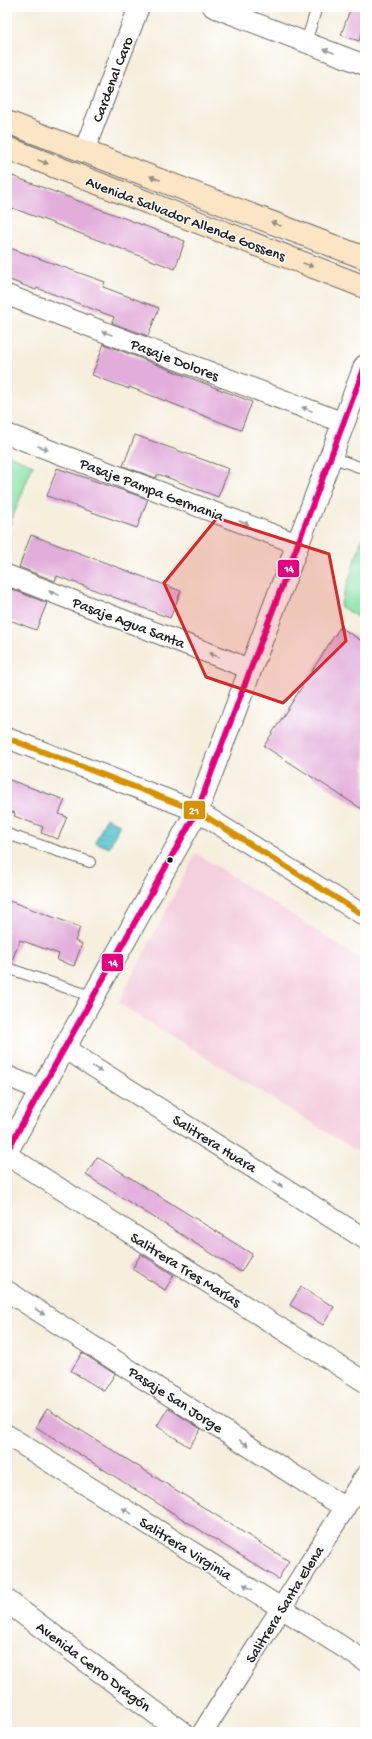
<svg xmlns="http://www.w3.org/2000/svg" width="372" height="1739" font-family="'Gochi Hand',sans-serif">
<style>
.built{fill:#f4cfde}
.green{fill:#88e2a7;stroke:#527f62}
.water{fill:url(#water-rules);stroke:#397074}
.building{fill:#e2adda}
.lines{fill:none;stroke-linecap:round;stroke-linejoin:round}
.service-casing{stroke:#686660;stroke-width:12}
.minor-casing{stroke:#686660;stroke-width:22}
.tertiary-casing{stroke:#686660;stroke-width:24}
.secondary-casing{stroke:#686660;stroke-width:24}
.service{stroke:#fff;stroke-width:10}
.minor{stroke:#fff;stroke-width:20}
.tertiary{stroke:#fff;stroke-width:22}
.secondary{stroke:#fce5c4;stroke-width:22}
.bus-1-casing{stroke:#fff;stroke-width:9}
.bus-2-casing{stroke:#fff;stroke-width:9}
.bus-1{stroke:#d69104;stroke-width:6}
.bus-2{stroke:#e5007d;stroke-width:6}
.oneway{fill:#999}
.oneway2{fill:#978b78}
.marked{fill:#d62828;fill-opacity:0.2;stroke:#d62828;stroke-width:3;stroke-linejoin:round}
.bus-dot{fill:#1c1c1c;stroke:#fff;stroke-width:1.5}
.labels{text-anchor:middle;stroke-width:3;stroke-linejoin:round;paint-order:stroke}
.street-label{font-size:15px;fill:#1c1c1c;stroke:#fff}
.line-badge{stroke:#fff;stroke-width:1.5}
.badge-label{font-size:11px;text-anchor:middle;font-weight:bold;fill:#fff}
</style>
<defs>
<pattern id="water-rules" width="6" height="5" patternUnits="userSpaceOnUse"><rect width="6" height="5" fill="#56c4cd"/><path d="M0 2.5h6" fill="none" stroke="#4aa8af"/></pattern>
</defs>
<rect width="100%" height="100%" fill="#fff"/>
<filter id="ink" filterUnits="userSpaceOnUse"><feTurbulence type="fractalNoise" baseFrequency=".025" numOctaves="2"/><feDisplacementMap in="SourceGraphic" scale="8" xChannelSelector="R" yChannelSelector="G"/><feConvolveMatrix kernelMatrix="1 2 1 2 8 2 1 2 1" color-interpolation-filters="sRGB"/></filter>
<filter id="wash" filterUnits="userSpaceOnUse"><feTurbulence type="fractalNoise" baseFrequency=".012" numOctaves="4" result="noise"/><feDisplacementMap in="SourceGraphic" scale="16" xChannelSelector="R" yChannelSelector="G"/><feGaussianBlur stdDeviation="0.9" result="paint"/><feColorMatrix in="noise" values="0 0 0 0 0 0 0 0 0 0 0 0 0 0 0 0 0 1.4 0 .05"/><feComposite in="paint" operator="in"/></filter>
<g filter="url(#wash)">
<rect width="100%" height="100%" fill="#f6efde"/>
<path class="built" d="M196,853l169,109v194l-247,-153z"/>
<path class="green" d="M7,454l26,11 -26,67z
M365,530v92l-25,-16z"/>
<path class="water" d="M106,818l14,6 -11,24 -14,-6z"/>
<g id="blocks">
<path class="building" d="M351,7h14v17l-6,17 -18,-6z
M7,174l178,67 -10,28 -168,-63z
M7,247l98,35 -2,5 56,21 -11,28 -36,-13 2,-6 -77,-29 -1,2 -29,-11z
M104,344l148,58 -11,28 -112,-43v2l-37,-14z
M135,435l94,34 -11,28 -57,-22h-4l-1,3 -33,-12z
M57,468l91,31 -11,29 -90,-32z
M31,535l150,56 -11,27 -113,-42 -2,5 -36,-14z
M11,589l36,14 -11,27 -29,-11v-21z
M340,627l25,16v168l-101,-65z
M7,779l58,21 -6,14 8,3 -9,22 -17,-6 2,-6 -29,-11 1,-3 -8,-3z
M7,900l73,27 -5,14 7,3 -8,22 -17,-6 2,-6 -39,-14 -9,23 -4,-1z
M97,1157l155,97 -11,18 -155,-97z
M141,1254l33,21 -9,15 -33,-21z
M301,1287l33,20 -11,18 -33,-20z
M82,1353l33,21 -11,17 -33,-20z
M168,1408l33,21 -12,18 -32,-21z
M47,1409l242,152 -11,18 -242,-152z"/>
</g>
</g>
<g filter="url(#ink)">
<use href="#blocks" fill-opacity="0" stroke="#686660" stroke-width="1"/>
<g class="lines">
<g class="service-casing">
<path id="service" d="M306,42l11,-35
M331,457l34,12
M7,834l83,28
M7,968l87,29"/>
</g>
<g class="minor-casing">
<path id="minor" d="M213,7l152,58
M84,151l55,-144
M7,295l337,128
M7,434l291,110
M7,575l243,94
M7,738l190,73 168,105
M64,1048l301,191
M7,1076l34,14
M7,1155l358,227
M7,1291l338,217
M7,1435l358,226
M203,1732l162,-256"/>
</g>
<g class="tertiary-casing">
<path id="tertiary" d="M7,1151l190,-340 168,-445
M7,1601l174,131"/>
</g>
<g class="secondary-casing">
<path id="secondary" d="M7,122l358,136
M7,148l358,139"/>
</g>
<use href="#service" class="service"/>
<use href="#minor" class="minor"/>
<use href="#tertiary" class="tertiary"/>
<use href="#secondary" class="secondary"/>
<g class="bus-1-casing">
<path id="bus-1" d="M7,738l190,73 168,105"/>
</g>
<g class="bus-2-casing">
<path id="bus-2" d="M7,1151l190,-340 168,-445"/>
</g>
<use href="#bus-1" class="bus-1"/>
<use href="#bus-2" class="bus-2"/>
</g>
<defs><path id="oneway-solid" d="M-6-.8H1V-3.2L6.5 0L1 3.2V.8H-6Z"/></defs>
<g class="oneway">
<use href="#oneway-solid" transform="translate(329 51) rotate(-159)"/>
<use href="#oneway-solid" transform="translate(107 333) rotate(-159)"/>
<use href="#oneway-solid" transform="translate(307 409) rotate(-159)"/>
<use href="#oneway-solid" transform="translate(43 448) rotate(21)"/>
<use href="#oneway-solid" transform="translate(244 523) rotate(21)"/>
<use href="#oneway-solid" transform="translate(54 593) rotate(-159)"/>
<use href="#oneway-solid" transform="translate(214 655) rotate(-159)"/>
<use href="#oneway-solid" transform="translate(97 1069) rotate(32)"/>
<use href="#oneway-solid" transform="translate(278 1184) rotate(32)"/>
<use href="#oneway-solid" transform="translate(40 1312) rotate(33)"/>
<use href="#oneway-solid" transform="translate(244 1443) rotate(33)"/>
<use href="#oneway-solid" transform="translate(127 1511) rotate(-148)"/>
<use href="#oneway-solid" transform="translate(248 1587) rotate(-148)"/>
</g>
<g class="oneway2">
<use href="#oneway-solid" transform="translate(43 162) rotate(21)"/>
<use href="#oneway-solid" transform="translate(155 178) rotate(-159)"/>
<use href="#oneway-solid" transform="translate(276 224) rotate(-159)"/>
<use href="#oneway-solid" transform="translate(308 265) rotate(21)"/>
</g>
</g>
<path class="marked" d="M217,518l112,36 17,87 -63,62 -77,-26 -42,-94z"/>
<circle class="bus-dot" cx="170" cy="860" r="3.5"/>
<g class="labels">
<g class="street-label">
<text transform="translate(112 79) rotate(-69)" y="5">Cardenal Caro</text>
<text transform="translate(186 218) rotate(21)" y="5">Avenida Salvador Allende Gossens</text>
<text transform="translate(175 359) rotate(21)" y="5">Pasaje Dolores</text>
<text transform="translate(152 489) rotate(21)" y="5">Pasaje Pampa Germania</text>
<text transform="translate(129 622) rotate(21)" y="5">Pasaje Agua Santa</text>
<text transform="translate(215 1143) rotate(32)" y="5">Salitrera Huara</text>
<text transform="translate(186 1269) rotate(32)" y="5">Salitrera Tres Marías</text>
<text transform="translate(176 1399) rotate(33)" y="5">Pasaje San Jorge</text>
<text transform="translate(186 1548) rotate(32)" y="5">Salitrera Virginia</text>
<text transform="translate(284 1604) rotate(-58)" y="5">Salitrera Santa Elena</text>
<text transform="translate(94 1666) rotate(37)" y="5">Avenida Cerro Dragón</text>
</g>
</g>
<g class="line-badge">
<rect x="277" y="559" width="23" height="19" rx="4" fill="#e5007d"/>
<rect x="183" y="800" width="23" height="20" rx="4" fill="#d69104"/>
<rect x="101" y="953" width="23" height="19" rx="4" fill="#e5007d"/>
</g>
<g class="badge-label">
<text x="289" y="572">14</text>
<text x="194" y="814">21</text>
<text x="113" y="966">14</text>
</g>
<rect width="372" height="1739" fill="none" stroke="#fff" stroke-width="24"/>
</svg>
